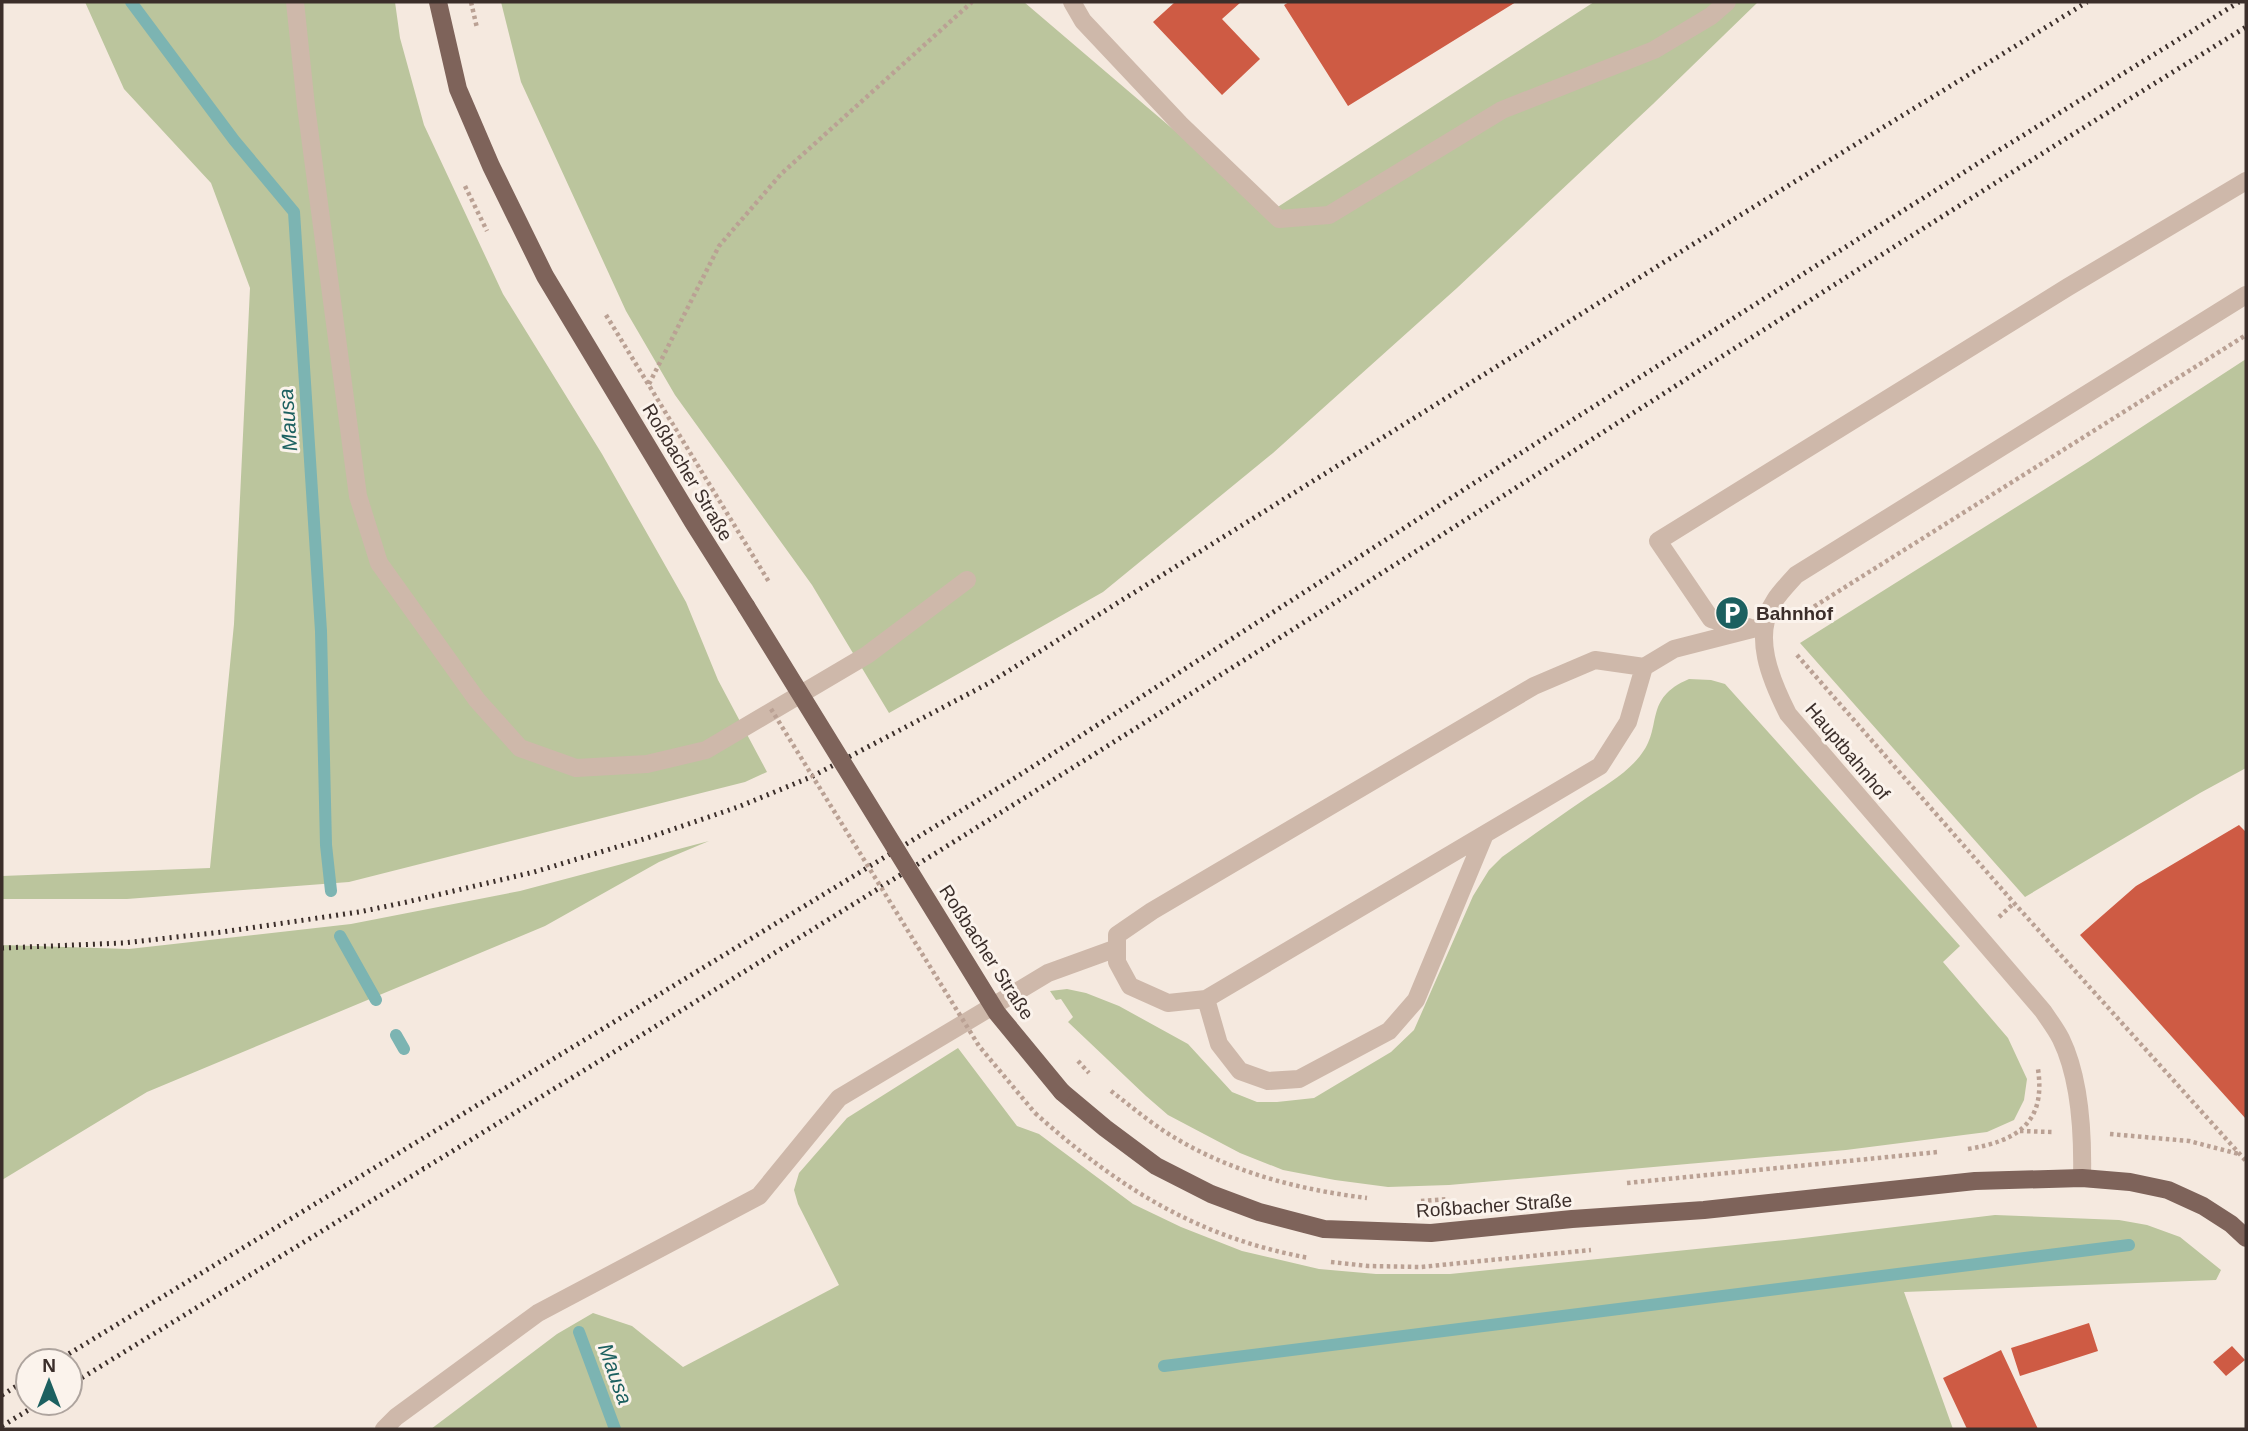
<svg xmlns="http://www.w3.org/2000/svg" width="2248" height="1431" font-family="Arial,sans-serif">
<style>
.green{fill:#bbc59d}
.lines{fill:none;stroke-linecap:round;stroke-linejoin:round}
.stream{stroke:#7cb4b2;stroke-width:12}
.building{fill:#ce5b44}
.path{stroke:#baa194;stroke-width:4.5;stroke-dasharray:3.5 3.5;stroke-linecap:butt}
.minor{stroke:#ceb8aa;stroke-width:18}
.major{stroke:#7e635a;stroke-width:18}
.rail{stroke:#3b2e2a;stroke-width:5;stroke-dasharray:2 5;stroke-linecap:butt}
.path-bridge{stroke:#baa194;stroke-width:4.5;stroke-dasharray:3.5 3.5;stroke-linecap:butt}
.major-bridge{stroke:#7e635a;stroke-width:18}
.labels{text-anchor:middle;stroke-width:6;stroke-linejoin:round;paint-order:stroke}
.street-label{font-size:19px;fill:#3b2e2a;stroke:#fbf3ec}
.poi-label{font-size:19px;font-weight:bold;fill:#3b2e2a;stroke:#fbf3ec;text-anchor:start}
.water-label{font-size:21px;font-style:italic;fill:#1c6060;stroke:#fbf3ec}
</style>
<rect width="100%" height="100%" fill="#f5e9df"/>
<path class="green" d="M85,2h310l5,36 24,87 79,169 99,160 84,148 32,78 49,92 -22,10 -396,100 -222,17h-125v-23l208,-8 24,-244 16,-336 -39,-105 -87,-94z
M501,2h523l246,210 324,-210h164l-105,102 -196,184 -184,165 -170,139 -214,121 -77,-128 -137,-190 -49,-84 -105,-229z
M2246,359v409l-46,25 -175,104 -225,-254 288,-181z
M1689,679l22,1 14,4 235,262 -17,16 65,76 19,41 -3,21 -10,20 -27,12 -141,18 -397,35 -61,2 -53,-7 -52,-10 -43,-17 -72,-38 -22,-19 -78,-74 5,-5 -12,-18 -5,1 -6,-9 17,-2 19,4 33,13 69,38 44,48 25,10h20l37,-4 77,-46 23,-22 59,-134 16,-26 13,-13c27,-19 55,-39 83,-58 19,-13 41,-25 55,-43 24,-29 2,-57 49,-77z
M709,841l-50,21 -114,64 -398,166 -145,88v-235l127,4 222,-25 169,-33z
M958,1048l59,78 22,8 94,70 48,23 61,24 77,18 57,5h74l345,-35 200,-24 124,5 28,5 33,12 41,33 -5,10 -312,12 49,137h-1522l126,-95 36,-21 39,13 51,41 156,-82 -41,-81 -4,-14 5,-17 48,-55z"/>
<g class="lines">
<path class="stream" d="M131,2l103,138 60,72 27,419 5,214 5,46
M340,936l36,64
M396,1035l8,14
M579,1332l36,97
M1164,1366l965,-121"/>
</g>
<path class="building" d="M1175,2h66l-19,17 38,40 -38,36 -69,-73z
M1289,2h227l-168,104 -64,-101z
M2239,825l7,7v287l-166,-184 56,-49z
M2089,1323l9,28 -78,25 -9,-28z
M2232,1346l13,14 -19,16 -13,-14z
M2001,1350l37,79h-71l-24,-51z"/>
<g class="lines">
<path class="path" d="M471,2l6,26
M465,186l22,45
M606,315l163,267
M649,384l70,-138 62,-72 191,-172
M1799,621l16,-15 431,-271
M1797,655l217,248 232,258
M1999,917l15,-14
M1111,1091c21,16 43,35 66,48 57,34 124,51 190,59
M1035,1113c84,75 161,124 274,145
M2020,1131l32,1
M2110,1134l79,7 50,13
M1968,1149c49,-8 78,-26 70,-80
M1627,1183l311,-31
M1421,1201l26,-2
M1331,1262l37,4 53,1 170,-17"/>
<path class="minor" d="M295,2l11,104 52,390 21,67 98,137 43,48 56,20 71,-4 59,-14 161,-95 100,-75
M1072,2l11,19 97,103 99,95 50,-4 173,-105 152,-60 57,-34 16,-14
M1748,627l-10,1 -27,-9 -53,-78 410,-254 178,-106
M1644,667l-16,55 -28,44 -394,233 -38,4 -38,-17 -13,-24v-27l35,-24 382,-225 61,-26 49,7 30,-18 90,-23
M1206,999l13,45 21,27 28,10 31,-2 90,-48 27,-31 69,-166
M2082,1178c1,-43 -2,-100 -21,-139 -5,-10 -12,-19 -18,-28l-255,-297c-17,-34 -37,-79 -13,-114 6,-9 14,-17 21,-25l450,-280
M384,1429l12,-12 142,-104 221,-117 80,-98 209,-125 69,-25"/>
<path class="major" d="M438,2l20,87 33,77 54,110 148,246 53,84
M1062,1092l43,36 51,38 55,28 48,18 65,17 107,4 141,-14 132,-9 271,-29 107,-3 48,4 38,8 35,16 28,18 15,14"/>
<path class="rail" d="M2,948l121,-5 99,-11 137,-20 48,-10 127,-30 113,-34 91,-31 73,-30 178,-94 693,-432 405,-249
M57,1361l961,-585 559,-359 411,-260 251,-155
M70,1385c447,-273 895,-547 1337,-828 279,-177 557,-357 839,-530
M2,1395l26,-16
M2,1426l38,-23"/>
<path class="path-bridge" d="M771,709l208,337 56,67
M1078,1061l11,12"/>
<path class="major-bridge" d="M746,606l251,407 65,79"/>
</g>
<defs>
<g id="parking-disc" transform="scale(1.75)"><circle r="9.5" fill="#1c6060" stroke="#fbf3ec"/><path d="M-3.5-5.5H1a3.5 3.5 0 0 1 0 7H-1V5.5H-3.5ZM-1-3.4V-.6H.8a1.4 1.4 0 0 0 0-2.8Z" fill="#fff"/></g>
</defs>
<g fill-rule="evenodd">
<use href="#parking-disc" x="1732" y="613"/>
</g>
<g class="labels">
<g class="street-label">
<text transform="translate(688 472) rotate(59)" y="7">Roßbacher Straße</text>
<text transform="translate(1848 751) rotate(50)" y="7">Hauptbahnhof</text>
<text transform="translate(987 952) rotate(57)" y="7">Roßbacher Straße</text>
<text transform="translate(1494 1205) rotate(-4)" y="7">Roßbacher Straße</text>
</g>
<g class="poi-label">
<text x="1756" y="620">Bahnhof</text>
</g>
<g class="water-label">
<text transform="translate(288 420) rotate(-94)" y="7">Mausa</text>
<text transform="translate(615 1374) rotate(70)" y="7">Mausa</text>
</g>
</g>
<rect width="2248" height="1431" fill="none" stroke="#3b2e2a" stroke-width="7"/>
<g transform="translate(49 1382)"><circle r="33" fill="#fbf3ec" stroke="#aea49e" stroke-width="2"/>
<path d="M0-5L12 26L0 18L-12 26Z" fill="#1c6060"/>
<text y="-10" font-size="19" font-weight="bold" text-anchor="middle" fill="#3b2e2a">N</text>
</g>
</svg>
